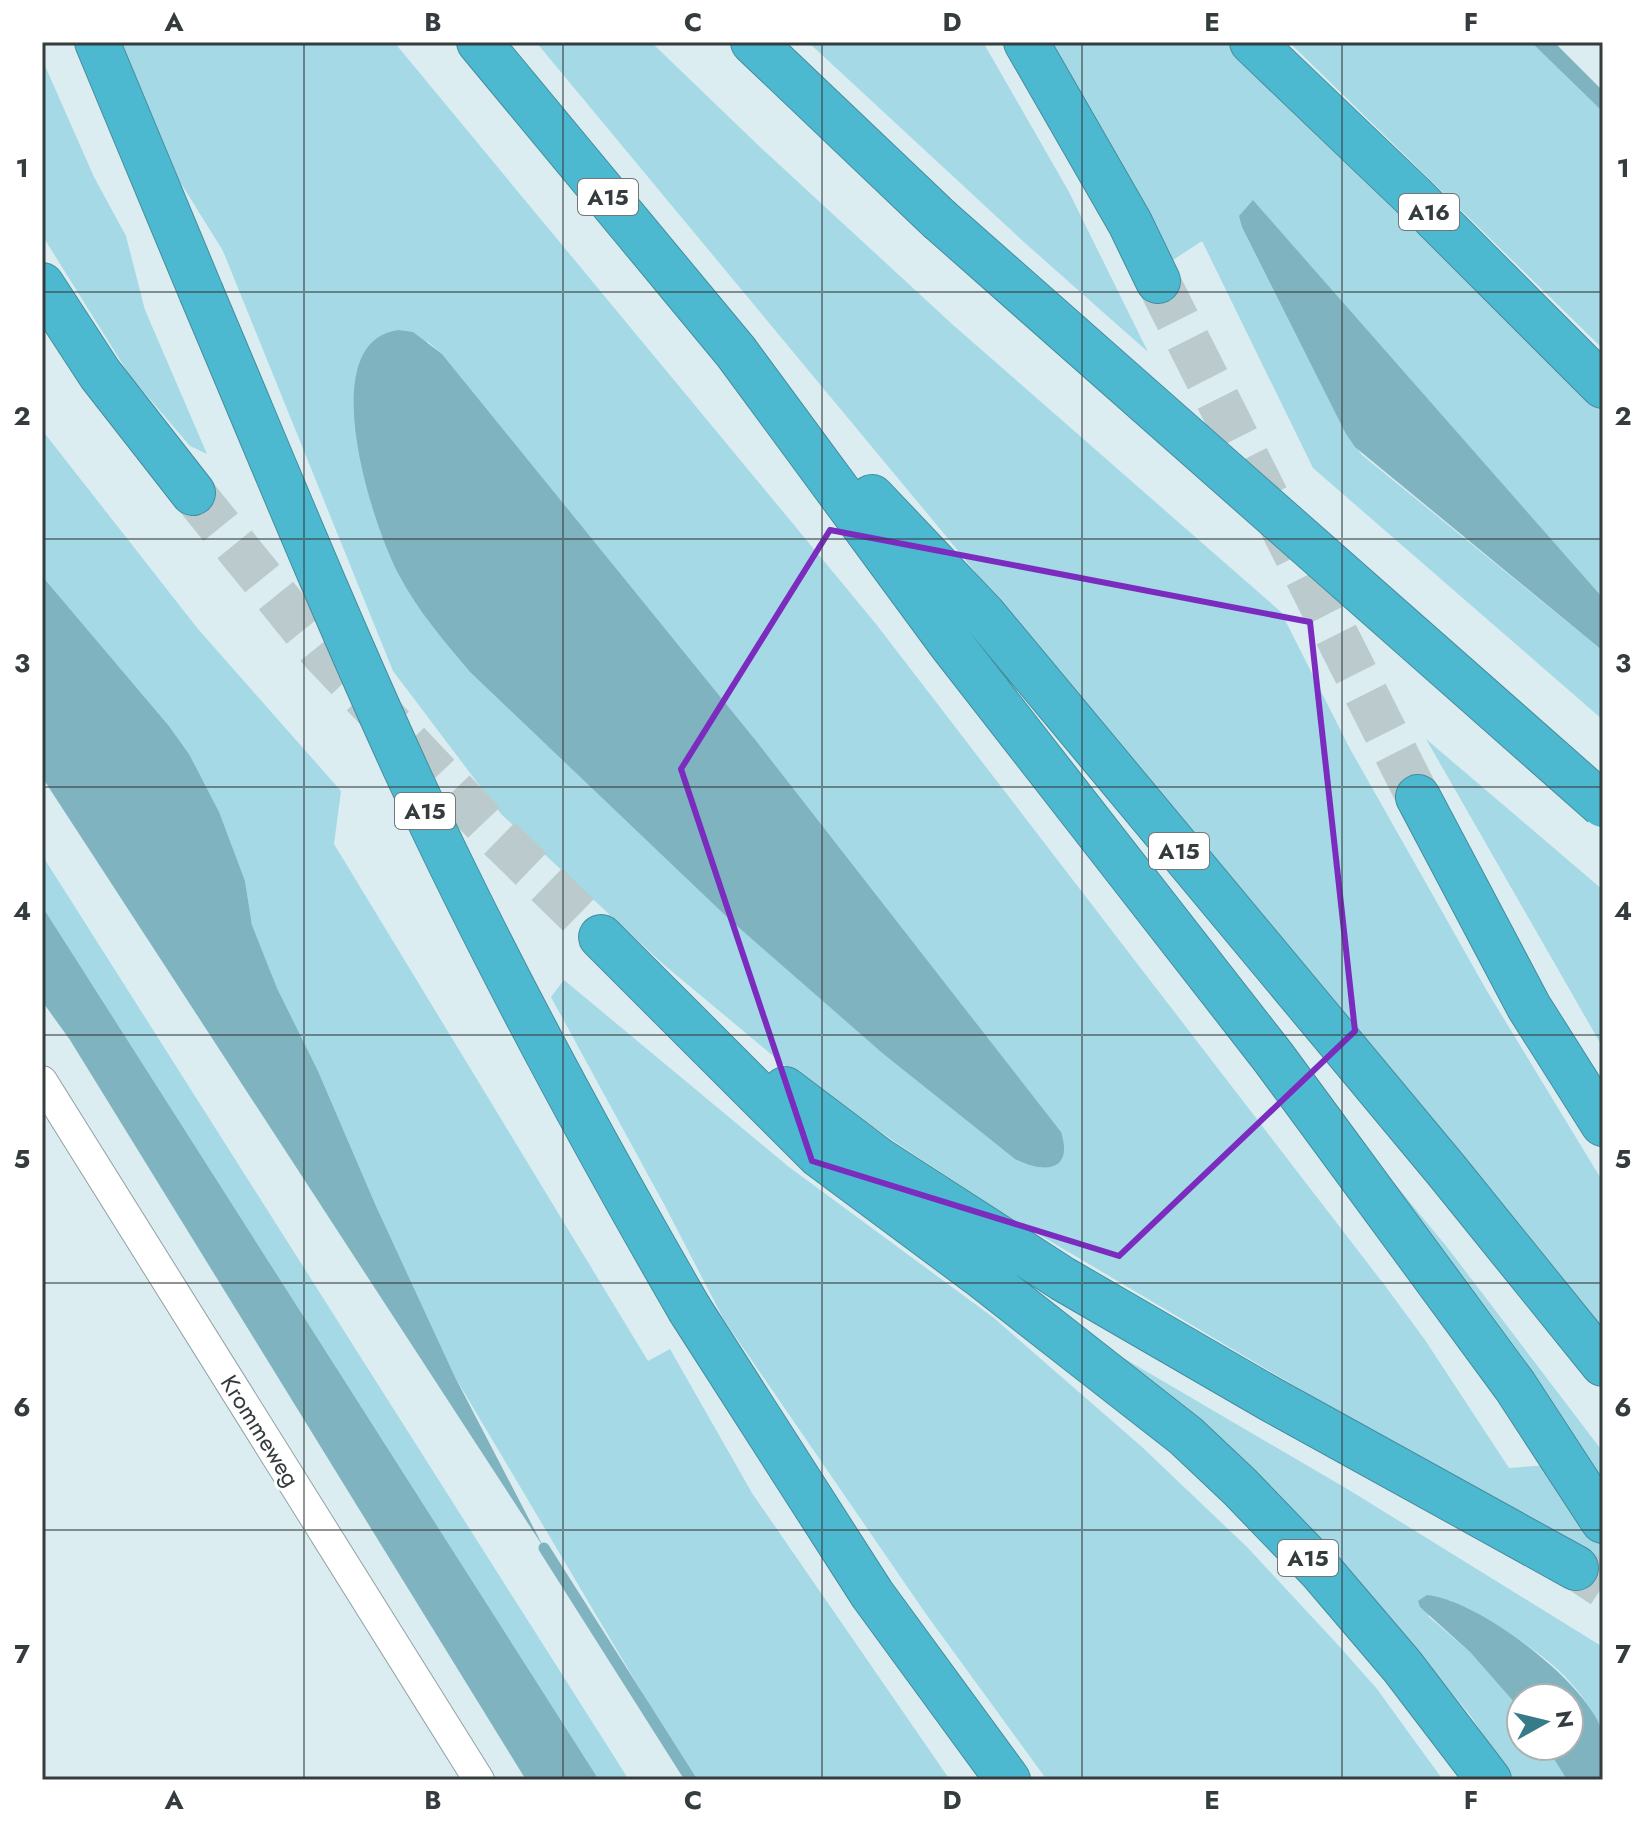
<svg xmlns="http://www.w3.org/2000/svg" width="1645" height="1822" font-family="Jost,sans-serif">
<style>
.green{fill:#a5d9e6;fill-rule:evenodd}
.water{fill:#7fb3bf}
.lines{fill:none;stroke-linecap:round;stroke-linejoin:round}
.stream{stroke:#7fb3bf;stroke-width:11}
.highway-tunnel{stroke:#bacacd;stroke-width:44;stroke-dasharray:44 22;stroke-linecap:butt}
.street-casing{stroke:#90a1a5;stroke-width:32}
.highway-casing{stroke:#458d9d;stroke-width:46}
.street{stroke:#fff;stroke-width:30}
.highway{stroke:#4db9d0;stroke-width:44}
.highway-bridge-casing{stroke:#458d9d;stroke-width:46;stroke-linecap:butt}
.highway-bridge{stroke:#4db9d0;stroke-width:44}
.marked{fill:none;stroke:#7b2cbf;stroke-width:6;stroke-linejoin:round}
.grid{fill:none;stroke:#353c3e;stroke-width:2;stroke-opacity:0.55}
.labels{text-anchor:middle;stroke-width:6;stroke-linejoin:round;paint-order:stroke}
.shield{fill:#fff;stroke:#727678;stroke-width:2}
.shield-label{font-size:22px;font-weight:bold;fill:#353c3e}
.street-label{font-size:24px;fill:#353c3e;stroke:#fff}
.neatline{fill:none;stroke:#353c3e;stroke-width:3}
.grid-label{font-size:26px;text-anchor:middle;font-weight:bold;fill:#353c3e}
</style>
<rect width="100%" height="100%" fill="#dbedf1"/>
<path class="green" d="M119,42h275l482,582 510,663 39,53 84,128 66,-5 -306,-431 178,215 156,205v122l-222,-137 -380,-225 -103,-68 -115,-80 -120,-100 -162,-150 -108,-143 -170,-420 -49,-79zM427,341l15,13 311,383 128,315 -152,-133 -258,-246z
M536,42h115l109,105 192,177 329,288 68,135 138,244 116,191v164l-653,-805z
M808,42h175l86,150 79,160 -123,-109z
M1052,42h179l372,367v189l-350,-398 93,234 16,21 241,196v69l-290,-252 -111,-227 -32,21z
M1289,42h242l72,70v237z
M42,59l52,118 32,59 19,74 62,144 -17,-8 -60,-70 -88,-141z
M42,430l156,199 143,162 -7,53 314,517 22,-12 82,144 198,287h-256l-239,-403 -79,-171 -58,-135 -41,-83 -25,-63 -7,-44 -56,-127 -20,-28 -127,-150z
M1426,739l177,151v158z
M42,855l587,925h-30l-557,-874z
M564,980l225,187 205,151 148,129 105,100 92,99 38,43 66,91h-396l-121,-166 -202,-294 -59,-114 -114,-209z
M1120,1356l229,134 254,157v88c-25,-68 -94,-103 -154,-135l-21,16 42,36 51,58v36h25l21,34h-54l-43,-65 -95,-114 -245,-230z"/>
<path class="water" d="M1531,42h23l49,49v21z
M1253,200l350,398v53l-248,-204 -9,-13 -104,-207 -3,-11z
M398,330l15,2 29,22 311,383 308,395c13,41 -18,41 -46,27l-134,-107 -152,-133 -258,-246c-27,-32 -53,-62 -72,-98 -26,-48 -87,-233 -1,-245z
M42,576l127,150 20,28 30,58 26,69 7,44 25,63 41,83 58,135 79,171 89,171 -502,-771z
M42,906l557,874h1h-74l-456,-740 -28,-39z
M1427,1595c51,5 159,86 175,136 4,14 1,34 1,49h-36l-21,-34h23v-48h-48v12l-51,-58 -50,-45 -2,-6z"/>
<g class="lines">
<path class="stream" d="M544,1548l147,232"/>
<path class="highway-tunnel" d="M1158,281l260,516
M193,493l127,157 168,177 113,110
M1576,1568l27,18"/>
<g class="street-casing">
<path id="street" d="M42,1081l437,699"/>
</g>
<g class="highway-casing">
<path id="highway" d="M97,42l104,250
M479,42l257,310 215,292 322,413 242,329 88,135
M753,42l186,177
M1026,42l104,181 28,58
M1252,42l160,153 191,191
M42,285l58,89 93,119
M872,497l112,118 463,556 156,193
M1418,797l111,210 74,117
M601,937l218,218 160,119 207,162 54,51 81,84 81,95 87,114
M785,1089l94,71 184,119 209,121 304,168
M690,1310l182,284 136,186"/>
</g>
<use href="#street" class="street"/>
<use href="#highway" class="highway"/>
<g class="highway-bridge-casing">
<path id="highway-bridge" d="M939,219l664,586
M201,292c69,163 136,328 210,489 84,181 179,356 279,529"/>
</g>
<use href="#highway-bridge" class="highway-bridge"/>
</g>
<path class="marked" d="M830,530l480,92 45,409 -236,225 -307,-95 -131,-392z"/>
<path class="grid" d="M304,42v1738M563,42v1738M822,42v1738M1082,42v1738M1342,42v1738M42,292h1561M42,539h1561M42,787h1561M42,1035h1561M42,1283h1561M42,1530h1561"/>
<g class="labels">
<g class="shield">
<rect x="578" y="179" width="60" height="36" rx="6"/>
<rect x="1399" y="194" width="60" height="36" rx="6"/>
<rect x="395" y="793" width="60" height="36" rx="6"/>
<rect x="1149" y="833" width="60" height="36" rx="6"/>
<rect x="1278" y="1540" width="60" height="36" rx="6"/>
</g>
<g class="shield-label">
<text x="608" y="205">A15</text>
<text x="1429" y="220">A16</text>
<text x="425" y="819">A15</text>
<text x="1179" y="859">A15</text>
<text x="1308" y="1566">A15</text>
</g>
<g class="street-label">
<text transform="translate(260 1431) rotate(58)" y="8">Krommeweg</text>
</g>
</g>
<rect width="1645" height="1822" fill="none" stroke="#ffffff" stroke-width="88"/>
<g transform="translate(1545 1722) rotate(82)"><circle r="38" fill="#ffffff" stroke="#aeb1b2" stroke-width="2"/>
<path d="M0-6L14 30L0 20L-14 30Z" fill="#377b8a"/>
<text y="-12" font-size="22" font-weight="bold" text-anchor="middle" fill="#353c3e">N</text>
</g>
<rect x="44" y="44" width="1557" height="1734" class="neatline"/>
<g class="grid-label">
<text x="174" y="31">A</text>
<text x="433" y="31">B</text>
<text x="693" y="31">C</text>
<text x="952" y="31">D</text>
<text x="1212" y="31">E</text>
<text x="1471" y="31">F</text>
<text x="22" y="177">1</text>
<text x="1623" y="177">1</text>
<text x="22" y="425">2</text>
<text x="1623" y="425">2</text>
<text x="22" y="672">3</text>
<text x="1623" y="672">3</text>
<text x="22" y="920">4</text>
<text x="1623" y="920">4</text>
<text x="22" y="1168">5</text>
<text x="1623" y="1168">5</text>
<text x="22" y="1416">6</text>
<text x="1623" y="1416">6</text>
<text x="22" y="1663">7</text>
<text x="1623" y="1663">7</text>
<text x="174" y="1809">A</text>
<text x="433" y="1809">B</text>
<text x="693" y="1809">C</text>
<text x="952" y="1809">D</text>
<text x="1212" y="1809">E</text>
<text x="1471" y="1809">F</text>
</g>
</svg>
